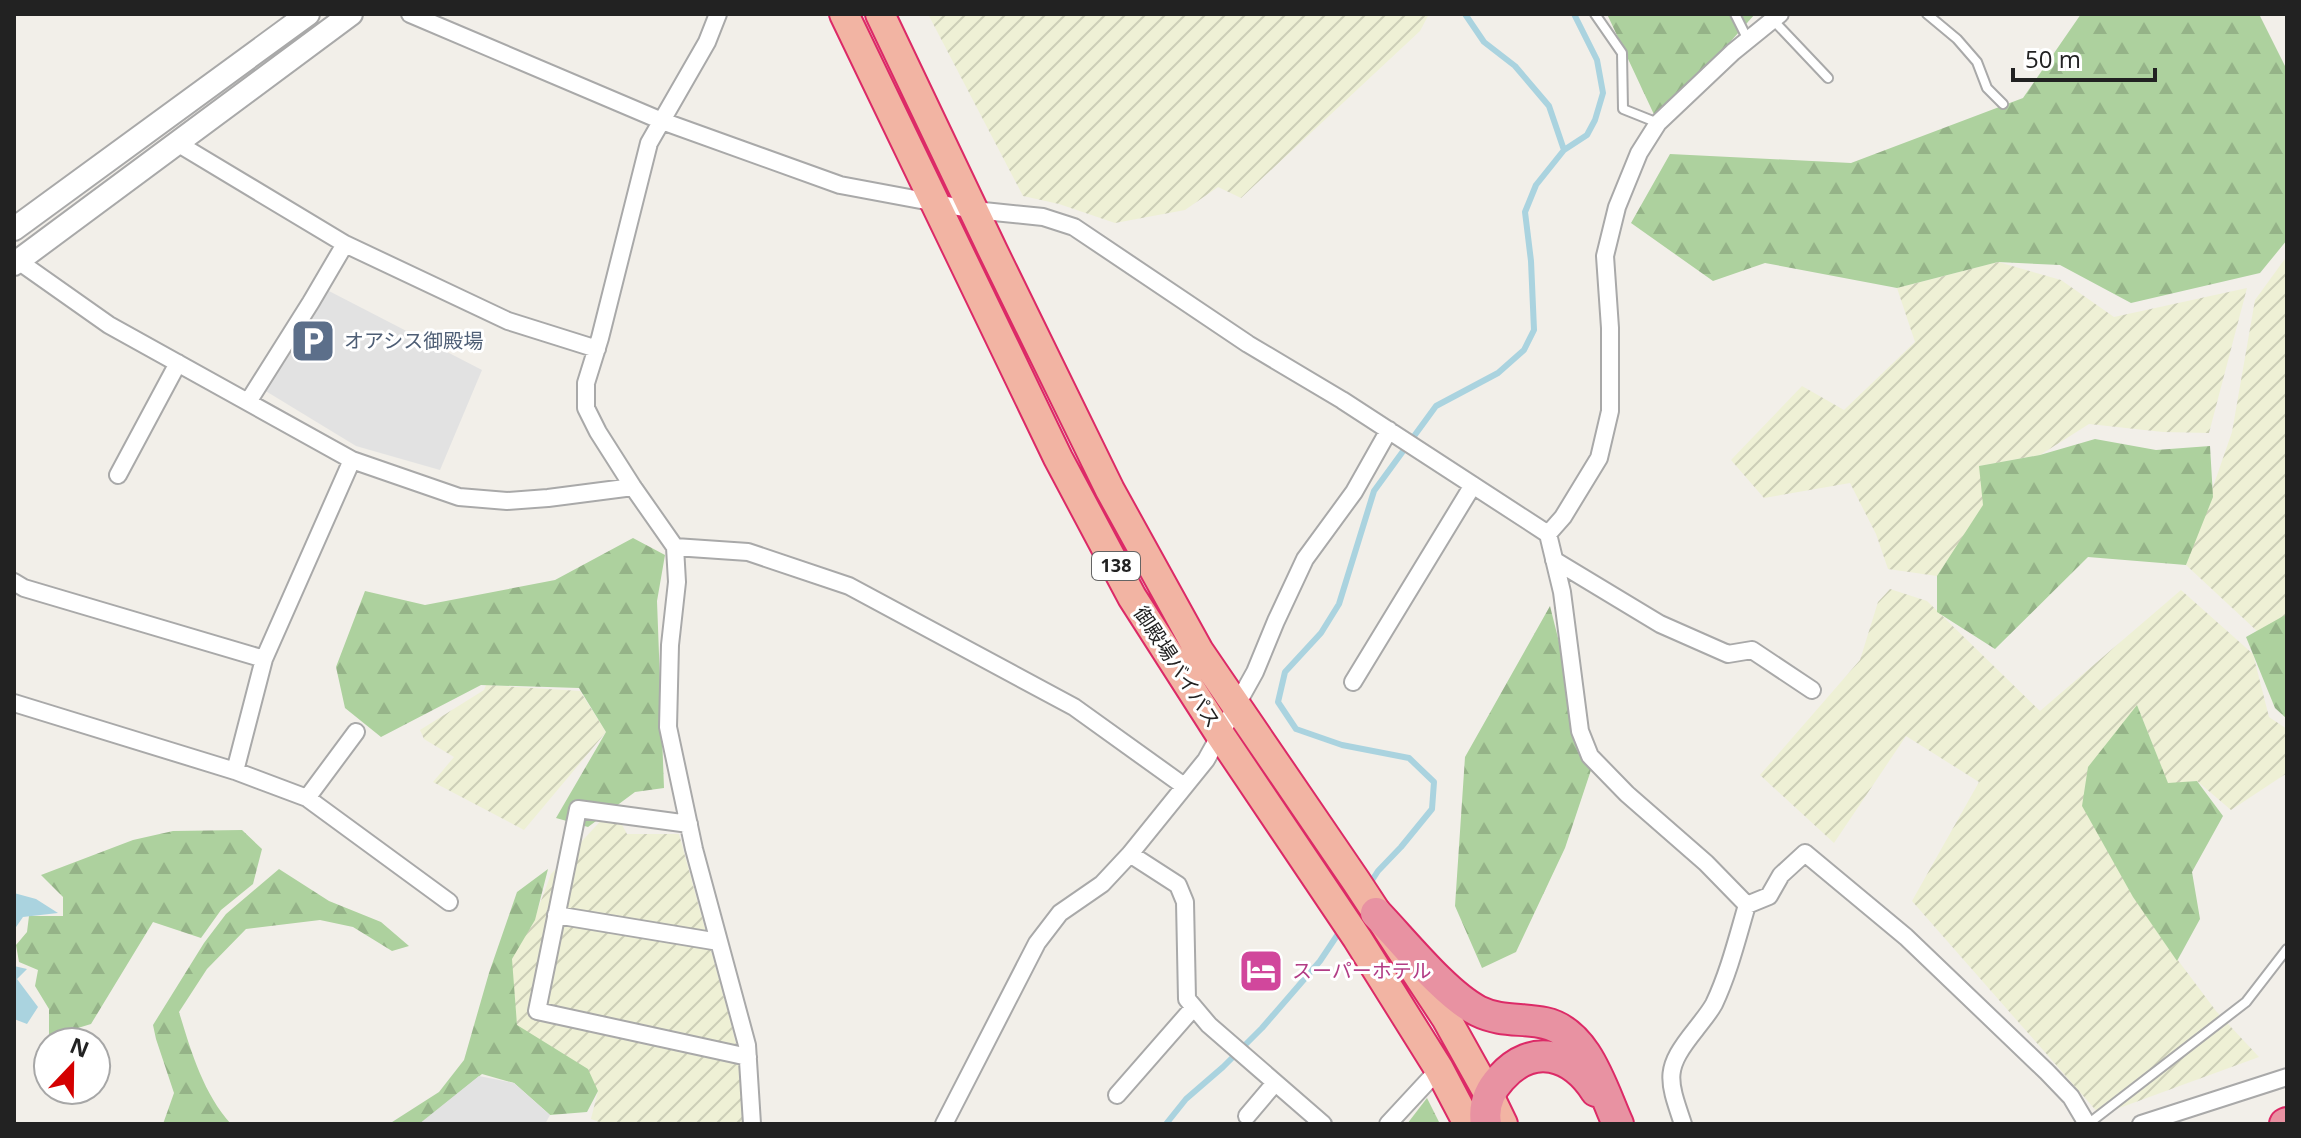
<svg xmlns="http://www.w3.org/2000/svg" width="2301" height="1138" font-family="'Open Sans','Noto Sans JP',sans-serif">
<style>
.farmland{fill:url(#farmland-furrows)}
.forest{fill:url(#forest-firs)}
.parking{fill:#e2e2e2}
.water{fill:#aad3df}
.lines{fill:none;stroke-linecap:round;stroke-linejoin:round}
.stream{stroke:#aad3df;stroke-width:6}
.service-casing{stroke:#a9a9a9;stroke-width:12}
.minor-casing{stroke:#a9a9a9;stroke-width:20}
.tertiary-casing{stroke:#a9a9a9;stroke-width:26}
.trunk-casing{stroke:#dc2a67;stroke-width:32}
.motorway-casing{stroke:#dc2a67;stroke-width:34}
.service{stroke:#fff;stroke-width:8}
.minor{stroke:#fff;stroke-width:16}
.tertiary{stroke:#fff;stroke-width:22}
.trunk{stroke:#f2b4a3;stroke-width:28}
.motorway{stroke:#e892a2;stroke-width:30}
.labels{text-anchor:middle;stroke-width:6;stroke-linejoin:round;paint-order:stroke}
.shield{fill:#fff;stroke:#646464;stroke-width:2}
.shield-label{font-size:18px;font-weight:bold;fill:#222}
.service-label{font-size:20px;fill:#4e5e75;stroke:#fff;text-anchor:start}
.street-label{font-size:20px;fill:#222;stroke:#fff}
.hotel-label{font-size:20px;fill:#b23c85;stroke:#fff;text-anchor:start}
</style>
<defs>
<pattern id="farmland-furrows" width="10" height="10" patternUnits="userSpaceOnUse" patternTransform="scale(2)"><rect width="10" height="10" fill="#eef0d5"/><path d="M-1 1l2-2M0 10L10 0M9 11l2-2" fill="none" stroke="#ccceb7"/></pattern>
<pattern id="forest-firs" width="22" height="20" patternUnits="userSpaceOnUse" patternTransform="scale(2)"><rect width="22" height="20" fill="#add19e"/><path d="M5 1l3.5 6h-7zM16 11l3.5 6h-7z" fill="#95b388"/></pattern>
</defs>
<rect width="100%" height="100%" fill="#f2efe9"/>
<path class="farmland" d="M928,14h501l-9,17 -179,167 -23,-11 -33,23 -70,13 -56,-19 -36,-8z
M2287,256v361l-30,14 -71,-66 46,-133 23,-132z
M1998,262l63,18 53,37 133,-29 -38,145 -46,-1 -74,-8 -49,31 -60,11 4,39 -47,71 -49,-7 -12,-35 -26,-51 -86,15 -33,-38 71,-74 42,24 71,-68 -18,-54z
M1890,589l37,12 113,110 141,-121 72,64 16,63 18,12v44l-56,37 -34,-29 -29,3 -31,-79 28,238 51,68 43,46 -159,58 -188,-214 67,-119 -73,-46 -72,107 -74,-68 100,-115 18,-58z
M486,685l94,6 26,41 -82,98 -91,-48 21,-25 -30,-18 -4,-9 64,-40z
M613,808l14,26h52l50,182 22,89 -5,19h-142l-13,-5 7,-28 -81,-66 -9,-65 24,-35 19,-51z"/>
<path class="forest" d="M1607,14h148l-97,109z
M2081,14h178l28,56v170l-27,33 -129,30 -71,-38 -62,-3 -101,26 -132,-25 -52,18 -82,-58 39,-69 181,9 172,-65z
M2095,439l61,11 54,-4 3,51 -27,68 -98,-8 -93,92 -58,-37v-36l46,-71 -4,-39 61,-11z
M633,538l32,17 -8,46 7,187 -29,4 -47,35 -32,-9 50,-86 -27,-44 -98,-3 -100,52 -36,-29 -9,-41 29,-76 60,14 130,-25z
M1550,606l41,164 -26,78 -49,104 -34,16 -27,-62 10,-149z
M2287,614v105l-12,-11 -29,-71z
M2137,705l31,78 29,-2 26,35 -31,56 8,47 -23,42 -44,-64 -51,-91 6,-39z
M242,830l20,19 -9,35 -32,26 -20,28 -48,-16 -62,102 -23,7 -14,11h-5v-33l-14,-23 3,-16 -19,-8 -3,-17 11,-13 2,-16h34v-19l-22,-22 92,-35 40,-9z
M279,869l50,32 52,21 28,24 -17,5 -39,-24 -33,-7 -74,9 -39,40 -28,43c12,39 24,81 52,112h-68l11,-31 -18,-54 -3,-14 51,-82 22,-29z
M548,869l-13,51 -23,39 5,66 71,44 10,22 -11,21 -37,3 -36,-32 -32,-9 -62,50h-31l50,-32 25,-32 25,-87 28,-81z
M1427,1098l13,26h-33z"/>
<path class="parking" d="M327,290l155,80 -42,100 -84,-24 -92,-56z
M479,1076l35,7 36,32 -5,9h-126z"/>
<path class="water" d="M14,893l22,6 22,14 -35,4 -9,13z
M14,966l13,3 -10,10 21,28 -11,17 -13,-5z"/>
<g class="lines">
<path class="stream" d="M1465,14l19,28 31,24 34,40 15,44
M1369,885l9,-14 23,-24 31,-38 2,-27 -25,-24 -67,-13 -46,-16 -18,-27 7,-30 36,-39 18,-29 35,-113 62,-85 62,-33 26,-23 10,-20 -3,-69 -6,-49 11,-27 28,-35 23,-15 8,-15 8,-27 -6,-33 -23,-46
M1166,1124l20,-25 37,-32 39,-39 58,-67 22,-33"/>
<g class="service-casing">
<path id="service" d="M1595,14l27,39 1,56 35,14
M1735,14l13,26
M1927,14l30,25 20,23 10,26 16,16
M1773,20l55,58
M2088,1124l158,-122 41,-53"/>
</g>
<g class="minor-casing">
<path id="minor" d="M410,14l252,107 178,64 134,25 69,7 31,10 174,117 94,56 206,134 14,58 18,139 10,25 37,38 79,69 41,42
M718,14l-11,28 -58,101 -49,195 -14,45v25l12,24 35,55 42,60 2,35 -7,63 -2,82 26,122 53,196 5,79
M177,143l168,101
M14,258l95,67 243,135 107,37 48,4 41,-3 85,-11
M248,402l63,-100 34,-58 163,77 89,28
M118,475l60,-112
M1548,534l15,-17 36,-59 11,-47v-83l-5,-72 12,-49 22,-54 19,-30 75,-71 47,-38
M675,547l73,5 101,34 225,121 110,79
M1554,560l106,64 68,30 24,-4 60,40
M14,582l10,6 240,71
M1353,682l120,-197
M14,703l221,68 29,-112 88,-199
M235,771l72,27 142,104
M307,798l49,-66
M689,824l-111,-15 -41,202 211,46
M1130,854l48,31 7,17 2,97 22,26 114,99
M1747,905l22,-9 12,-21 24,-22 101,84 141,135 24,25 16,27
M556,915l163,27
M1117,1095l77,-88
M1247,1116l28,-33
M944,1124l93,-181 23,-30 42,-29 28,-30 76,-94 49,-88 21,-51 29,-62 49,-67 35,-62
M1388,1124l51,-55
M1683,1124c-16,-47 -19,-55 13,-95 6,-8 13,-16 18,-25 15,-32 23,-65 33,-99
M2141,1124l146,-47"/>
</g>
<g class="tertiary-casing">
<path id="tertiary" d="M14,229l294,-215
M14,264l337,-250"/>
</g>
<g class="trunk-casing">
<path id="trunk" d="M844,14l214,444 74,139 89,139 136,202 82,131 29,55
M880,14l113,237 117,239 89,161 157,230 90,137 43,77 14,29"/>
</g>
<g class="motorway-casing">
<path id="motorway" d="M1376,913c27,28 69,81 102,98 22,11 44,7 67,12 42,9 57,66 73,101
M1486,1124c-3,-18 3,-33 15,-46 32,-36 71,-24 95,13
M2285,1124l2,-1"/>
</g>
<use href="#service" class="service"/>
<use href="#minor" class="minor"/>
<use href="#tertiary" class="tertiary"/>
<use href="#trunk" class="trunk"/>
<use href="#motorway" class="motorway"/>
</g>
<defs>
<g id="parking-square" transform="scale(2.3)"><rect x="-9" y="-9" width="18" height="18" rx="4" fill="#5c6f8a" stroke="#fff"/><path d="M-3.5-5.5H1a3.5 3.5 0 0 1 0 7H-1V5.5H-3.5ZM-1-3.4V-.6H.8a1.4 1.4 0 0 0 0-2.8Z" fill="#fff"/></g>
<g id="hotel-square" transform="scale(2.3)"><rect x="-9" y="-9" width="18" height="18" rx="4" fill="#d1479c" stroke="#fff"/><path d="M-6-4.5h1.5V1H6V5H4.5V3h-9V5H-6ZM-4 0a1.8 1.8 0 1 1 3.6 0ZM.5 0V-2.5h3Q6-2.5 6 0Z" fill="#fff"/></g>
</defs>
<g fill-rule="evenodd">
<use href="#parking-square" x="313" y="341"/>
<use href="#hotel-square" x="1261" y="971"/>
</g>
<g class="labels">
<rect class="shield" x="1092" y="552" width="48" height="28" rx="6"/>
<g class="shield-label">
<text x="1116" y="572">138</text>
</g>
<g class="service-label">
<text x="344" y="348">オアシス御殿場</text>
</g>
<g class="street-label">
<text transform="translate(1177 667) rotate(57)" y="7">御殿場バイパス</text>
</g>
<g class="hotel-label">
<text x="1292" y="978">スーパーホテル</text>
</g>
</g>
<rect width="2301" height="1138" fill="none" stroke="#222222" stroke-width="32"/>
<g transform="translate(72 1066) rotate(22)"><circle r="38" fill="#ffffff" stroke="#a7a7a7" stroke-width="2"/>
<path d="M0-6L14 30L0 20L-14 30Z" fill="#d40000"/>
<text y="-12" font-size="22" font-weight="bold" text-anchor="middle" fill="#222222">N</text>
</g>
<path d="M2013 68v12h142v-12" fill="none" stroke="#222222" stroke-width="4"/>
<text x="2025" y="68" font-size="24" fill="#222222" stroke="#ffffff" stroke-width="6" paint-order="stroke">50 m</text>
</svg>
